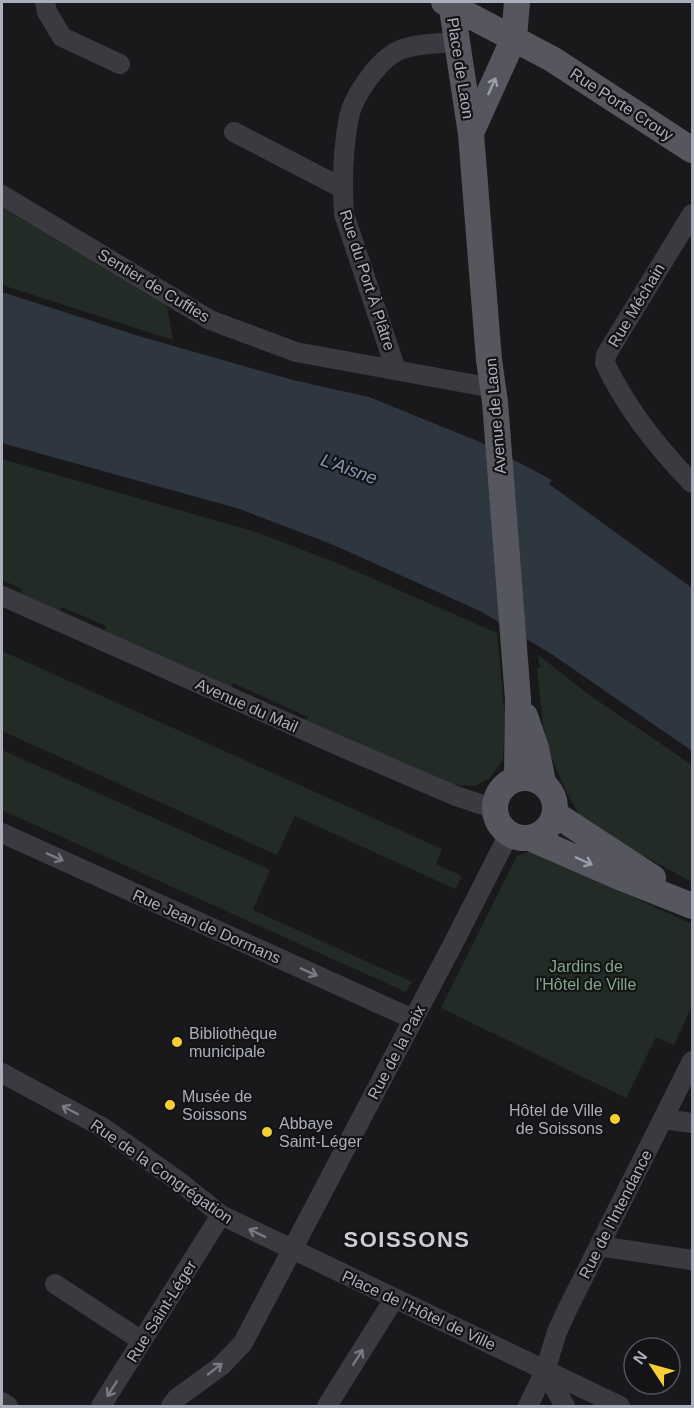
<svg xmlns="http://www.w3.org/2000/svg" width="694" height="1408" font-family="Arial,sans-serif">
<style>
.green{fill:#222b25}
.water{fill:#2e3640}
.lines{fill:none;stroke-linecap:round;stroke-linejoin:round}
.minor{stroke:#3a3a40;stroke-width:20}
.major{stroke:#56565f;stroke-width:26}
.oneway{stroke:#9a9ca9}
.oneway2{stroke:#787a84}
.poi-dot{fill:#f7cf35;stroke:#141416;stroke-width:2}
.labels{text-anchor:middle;stroke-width:4.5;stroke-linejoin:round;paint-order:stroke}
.street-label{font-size:16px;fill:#abaebb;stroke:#141416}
.park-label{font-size:16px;fill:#81a689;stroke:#141416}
.poi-label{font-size:16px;fill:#abaebb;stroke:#141416;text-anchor:start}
.water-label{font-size:18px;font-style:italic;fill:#8197b7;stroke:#141416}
.district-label{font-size:22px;font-weight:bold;letter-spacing:1.5px;fill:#cccdd7;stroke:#141416}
</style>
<rect width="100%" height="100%" fill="#19191b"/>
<path class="green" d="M2,205l164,96 7,39 -171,-55z
M2,459l257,74 80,31 158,69 8,86 -2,40 -13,19 -15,8 -18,-1 -19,-5 -132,-58 2,-5 -75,-34 -3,5 -126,-57 2,-5 -44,-19 -3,4 -39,-17 2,-5 -20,-9z
M2,651l440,198 -6,15 26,12 -7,13 -160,-73 -18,39 -275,-124z
M538,655l53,41 101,69v117l-91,-49 -18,-12 -16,-28 -19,-44 -5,-24 -6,-57h5l-3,-4z
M2,750l268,120 -17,40 159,72 -6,10 -404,-182z
M531,851l161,73v82l-18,39 -18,-8 -30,61 -185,-90 76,-152z"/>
<path class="water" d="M2,292l140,45 151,43 76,17 111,45 72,38 -3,4 143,104v163l-139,-96 -71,-43 -146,-66 -96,-37 -238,-66z"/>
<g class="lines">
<path class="minor" d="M45,2l2,10 15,25 58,27
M234,132l108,56
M2,195l208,125 86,32 197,36
M692,214l-86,141 -1,8c21,45 53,85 87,120
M396,370l-52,-156c-2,-31 -1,-66 5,-97 4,-20 27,-53 45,-64 18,-10 42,-9 63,-11
M2,596l340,151 114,49 39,13
M2,833l411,186
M2,1073l100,54 79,56 40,32 399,191
M663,1119l29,4
M599,1246l93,14
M55,1284l87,57
M545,1371l20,35
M2,1402l6,4
M101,1406l120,-191
M171,1406l6,-8 44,-32 22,-23 210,-399 56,-110
M327,1406l67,-107
M528,1406l17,-35 12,-39 10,-22 125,-249"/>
<path class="major" d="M444,2l108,57 140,91
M451,2l20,132 18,226 6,42 23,297 -1,79
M471,133l43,-95 3,-36
M525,716l11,32 7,34
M495 808a30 30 0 1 1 60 0a30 30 0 1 1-60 0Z
M555,814l98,64
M530,838l94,41 68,27"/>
</g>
<defs><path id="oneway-shaft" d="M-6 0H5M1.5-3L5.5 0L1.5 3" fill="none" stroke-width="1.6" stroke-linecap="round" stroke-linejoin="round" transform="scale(1.5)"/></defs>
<g class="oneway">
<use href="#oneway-shaft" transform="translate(492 86) rotate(-66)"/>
<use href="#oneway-shaft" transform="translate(584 861) rotate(24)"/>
</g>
<g class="oneway2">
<use href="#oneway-shaft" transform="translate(55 857) rotate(24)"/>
<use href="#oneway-shaft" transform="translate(309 972) rotate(24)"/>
<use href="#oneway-shaft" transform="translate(70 1110) rotate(-152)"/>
<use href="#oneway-shaft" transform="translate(257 1233) rotate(-154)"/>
<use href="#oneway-shaft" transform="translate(358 1357) rotate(-58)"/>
<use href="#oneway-shaft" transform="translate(215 1369) rotate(-38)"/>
<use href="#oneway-shaft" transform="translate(112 1389) rotate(122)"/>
</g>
<g class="poi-dot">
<circle cx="177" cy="1042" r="6"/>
<circle cx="170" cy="1105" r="6"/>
<circle cx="615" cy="1119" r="6"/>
<circle cx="267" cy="1132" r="6"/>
</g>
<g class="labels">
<g class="street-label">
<text transform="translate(461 68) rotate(81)" y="6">Place de Laon</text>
<text transform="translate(622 104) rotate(33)" y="6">Rue Porte Crouy</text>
<text transform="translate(368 280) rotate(72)" y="6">Rue du Port À Plâtre</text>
<text transform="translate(154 285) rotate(31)" y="6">Sentier de Cuffies</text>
<text transform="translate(636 305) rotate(-59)" y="6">Rue Méchain</text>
<text transform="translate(495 416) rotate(-95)" y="6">Avenue de Laon</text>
<text transform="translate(247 705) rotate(24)" y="6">Avenue du Mail</text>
<text transform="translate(207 926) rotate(24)" y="6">Rue Jean de Dormans</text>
<text transform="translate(396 1052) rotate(-62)" y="6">Rue de la Paix</text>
<text transform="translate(162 1171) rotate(35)" y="6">Rue de la Congrégation</text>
<text transform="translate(615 1214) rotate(-63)" y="6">Rue de l'Intendance</text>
<text transform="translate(419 1310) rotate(25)" y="6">Place de l'Hôtel de Ville</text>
<text transform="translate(161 1311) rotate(-58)" y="6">Rue Saint-Léger</text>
</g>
<g class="park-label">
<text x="586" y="972">Jardins de<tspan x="586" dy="18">l'Hôtel de Ville</tspan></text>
</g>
<g class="poi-label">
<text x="189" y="1039">Bibliothèque<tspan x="189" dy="18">municipale</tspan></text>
<text x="182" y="1102">Musée de<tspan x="182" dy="18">Soissons</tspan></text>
<text x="603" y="1116" text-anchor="end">Hôtel de Ville<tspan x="603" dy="18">de Soissons</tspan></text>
<text x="279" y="1129">Abbaye<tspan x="279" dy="18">Saint-Léger</tspan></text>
</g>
<g class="water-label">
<text transform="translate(349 469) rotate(20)" y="6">L'Aisne</text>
</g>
<g class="district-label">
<text x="407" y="1247">SOISSONS</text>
</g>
</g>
<rect width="694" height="1408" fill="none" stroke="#abaebb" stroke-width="6"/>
<g transform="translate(652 1366) rotate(306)"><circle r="28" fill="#141416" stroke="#505258" stroke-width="1.5"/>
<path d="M0-4.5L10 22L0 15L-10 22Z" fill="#f7cf35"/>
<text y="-9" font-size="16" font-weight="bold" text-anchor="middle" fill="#abaebb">N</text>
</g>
</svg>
